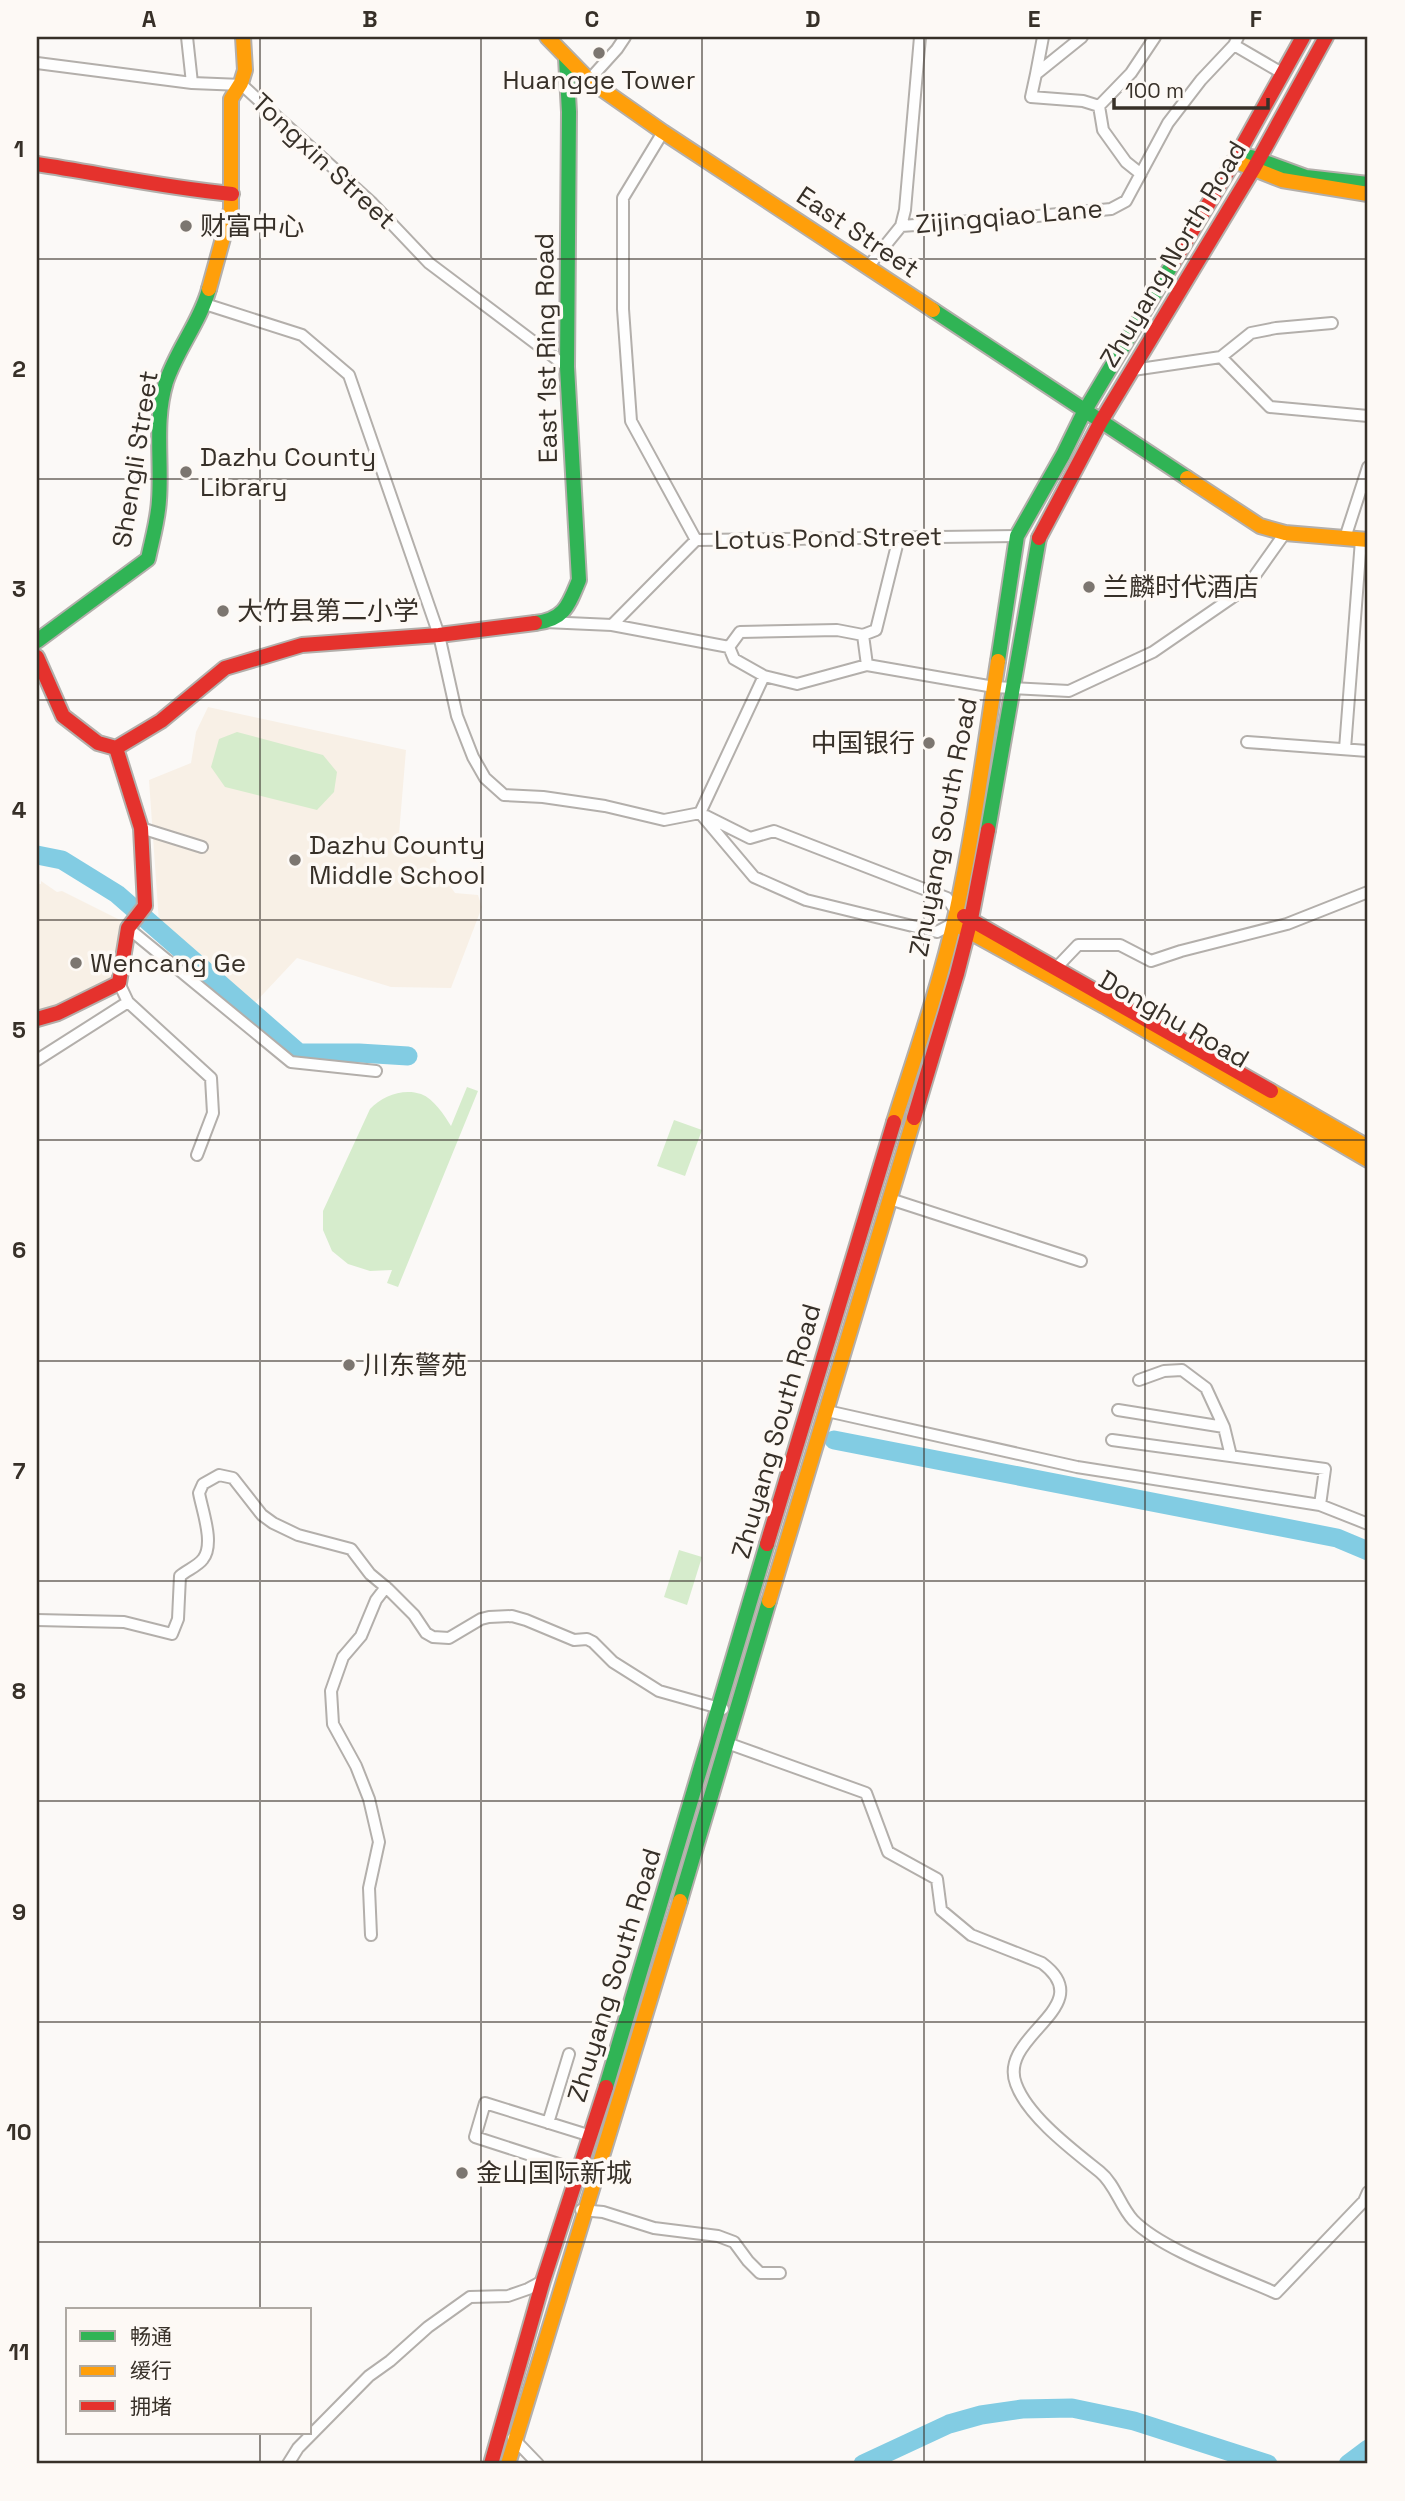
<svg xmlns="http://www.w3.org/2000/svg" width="1405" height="2501" font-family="'Space Grotesk','Noto Sans SC',sans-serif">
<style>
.built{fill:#f8f0e6}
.green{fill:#d6eccc}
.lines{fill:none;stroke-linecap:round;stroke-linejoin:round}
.river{stroke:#82cce3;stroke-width:19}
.street-casing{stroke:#b3afab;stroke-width:14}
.fast-casing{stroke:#b3afab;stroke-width:18}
.slow-casing{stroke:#b3afab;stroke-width:18}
.jam-casing{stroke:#b3afab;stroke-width:18}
.street{stroke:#fefefe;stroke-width:10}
.fast{stroke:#30b455;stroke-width:14}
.slow{stroke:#ff9f0a;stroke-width:14}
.jam{stroke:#e5322d;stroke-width:14}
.grid{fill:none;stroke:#373028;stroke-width:2;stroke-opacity:0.55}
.poi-dot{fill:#7c7670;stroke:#fdf9f5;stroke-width:2.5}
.labels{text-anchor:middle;stroke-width:7;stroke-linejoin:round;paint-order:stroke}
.poi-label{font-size:26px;fill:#373028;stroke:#fdf9f5;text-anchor:start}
.street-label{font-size:26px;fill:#373028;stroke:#fdf9f5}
.neatline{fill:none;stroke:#373028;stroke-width:2.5}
.grid-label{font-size:23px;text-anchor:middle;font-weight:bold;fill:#373028}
</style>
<rect width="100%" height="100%" fill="#fbf9f7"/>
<path class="built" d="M208,707l198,43 -8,96 34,4 8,21 15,22 23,2 4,12 -31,81 -60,-1 -94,-29 -45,48 -93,-83 -10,-143 42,-17 5,-31z
M41,881l16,11 5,-1 60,30 -10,58 -62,32 -13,3v-130h4z"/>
<path class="green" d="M237,732l86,23 14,17 -3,20 -17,18 -92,-23 -14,-20 8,-28z
M467,1087l11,4 -80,196 -11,-4 5,-13 -22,1 -22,-7 -16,-13 -9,-21v-19l47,-102c12,-13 33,-21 51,-15 13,5 23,21 30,32z
M674,1120l28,10 -17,46 -28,-10z
M679,1550l23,7 -15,48 -23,-8z"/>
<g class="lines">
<path class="river" d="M37,855l25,5 55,34 182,159h60l49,3
M834,1440l503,98 31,13
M863,2464l86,-40 32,-9 41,-6 50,-1 62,13 134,43
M1348,2464l20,-15"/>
<g class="street-casing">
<path id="street" d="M187,37l5,46
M1082,37l-46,37 -5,23 52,4 16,5 32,-33 24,-36
M1234,45l48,28
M37,63l155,20 50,2 130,118 57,60 138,104
M1036,74l7,-37
M589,80l28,-31 8,-12
M1099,106l4,24 23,32 15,12
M663,132l-40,66v111l8,112 65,119
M901,226l115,-8 95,-9 15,-8 42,-78 33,-43 33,-35 4,-8
M867,268l34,-42 4,-16 15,-173
M205,304l97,31 47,40 90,260 18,81 16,41 12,21 19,17 39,2 62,9 59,14 36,-7
M1221,357l30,-24 25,-5 56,-5
M1133,370l88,-13 49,50 98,9
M1345,538l23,-71
M696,540l321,-4
M545,622l67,3 117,22
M612,625l84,-85
M863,635l13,-5 23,-93
M729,647l11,-15 97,-2 26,5 4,30 127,22 75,4 84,-39 93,-64 39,-55
M729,647l5,12 30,17 33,8 70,-19
M1247,742l121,9
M1345,749l16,-209
M700,813l54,64 52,23 131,32 17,-9
M700,813l64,-137
M706,816l44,22 24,-7 173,67 9,14
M141,828l61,19
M128,928l163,134 85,9
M1057,967l21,-22h42l31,16 30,-10 106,-27 81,-32
M119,983l9,19 83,76 2,35 -16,42
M37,1060l91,-58
M890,1199l191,62
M1139,1380l25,-9 18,-1 24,18 18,39 7,29
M1118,1410l106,17
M827,1411l250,56 243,38 48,19
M1112,1440l213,29 -5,36
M37,1620l87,2 48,12 6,-15 2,-43c7,-6 18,-10 23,-17 12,-15 -1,-49 -4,-66l4,-9 16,-9 14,3 29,37 11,8 25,12 53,14 19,25 18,15 26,26 12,18 7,4 16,1 32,-19 8,-2 23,-1 14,4 48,20 13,-1 6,3 20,20 46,29 64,18
M727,1743l139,50 22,59 49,27 4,31 30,25 71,28c59,44 -45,72 -26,121 12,33 58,67 84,88 15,12 20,34 33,48 29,30 103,55 143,73l88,-92 4,-9
M371,1935l-2,-47 10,-46 -10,-43 -13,-33 -23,-42 -2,-33 12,-34 18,-21 15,-36 10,-13
M548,2123l21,-69
M580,2171l-105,-34 10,-34 106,33
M581,2210l22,2 51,16 64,8 16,6 14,19 12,12h20
M513,2438l25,26
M288,2464l10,-16 71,-72 21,-15 38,-34 42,-30 38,-1 20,-7 13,-7"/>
</g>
<g class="fast-casing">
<path id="fast" d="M1251,157l55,20 62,7
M933,310l254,168
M535,623c30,-3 34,-19 44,-43l-12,-213 2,-255 -3,-54
M37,641l111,-82c4,-19 10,-39 11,-59 3,-39 -5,-79 7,-118 11,-33 34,-60 43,-93
M998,661l19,-125 46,-81 21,-43 89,-149
M988,830l51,-292
M680,1901l89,-300
M606,2087l161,-543"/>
</g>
<g class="slow-casing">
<path id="slow" d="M547,37l42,43 74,52 270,178
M1234,161l48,19 86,14
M209,289l22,-80v-110l10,-16 4,-13 -2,-33
M1187,478l73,48 25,7 83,7
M961,927l143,79 264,154
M1271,1091l97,56
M894,1122c22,-69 46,-138 62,-209 18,-83 29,-168 42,-252
M769,1601l145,-483
M508,2464l172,-563"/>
</g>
<g class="jam-casing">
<path id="jam" d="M37,164c65,10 130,24 195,30
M1173,263l61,-102 69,-124
M1039,538l61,-115 154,-255 72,-131
M37,657l26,59 35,27 18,5 45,-27 64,-53 77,-23 137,-10 96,-12
M964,916l307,175
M37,1019l21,-6 61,-30 9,-55 17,-22 -4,-78 -25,-80
M914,1118l43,-144 14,-55 17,-89
M767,1544l127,-422
M491,2464l52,-183 63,-194"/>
</g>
<use href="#street" class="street"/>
<use href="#fast" class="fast"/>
<use href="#slow" class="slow"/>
<use href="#jam" class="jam"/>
</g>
<path class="grid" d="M260,37v2273M481,37v2427M702,37v2427M924,37v2427M1145,37v2427M37,259h1331M37,479h1331M37,700h1331M37,920h1331M37,1140h1331M37,1361h1331M37,1581h1331M37,1801h1331M37,2022h1331M37,2242h1331M260,2433v31"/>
<g class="poi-dot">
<circle cx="599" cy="53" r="7"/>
<circle cx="186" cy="226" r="7"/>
<circle cx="186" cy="472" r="7"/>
<circle cx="1089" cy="587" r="7"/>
<circle cx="223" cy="611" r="7"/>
<circle cx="929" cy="743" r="7"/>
<circle cx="295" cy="860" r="7"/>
<circle cx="76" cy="963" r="7"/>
<circle cx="349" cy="1365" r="7"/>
<circle cx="462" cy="2173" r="7"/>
</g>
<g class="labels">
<g class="poi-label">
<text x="599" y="89" text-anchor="middle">Huangge Tower</text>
<text x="200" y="235">财富中心</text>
<text x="200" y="466">Dazhu County<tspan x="200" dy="30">Library</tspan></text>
<text x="1103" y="596">兰麟时代酒店</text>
<text x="237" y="620">大竹县第二小学</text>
<text x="915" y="752" text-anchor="end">中国银行</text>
<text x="309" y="854">Dazhu County<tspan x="309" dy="30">Middle School</tspan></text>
<text x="90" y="972">Wencang Ge</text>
<text x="363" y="1374">川东警苑</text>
<text x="476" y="2182">金山国际新城</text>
</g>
<g class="street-label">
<text transform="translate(324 161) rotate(43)" y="9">Tongxin Street</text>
<text transform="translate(1009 216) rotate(-5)" y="9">Zijingqiao Lane</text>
<text transform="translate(858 232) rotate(34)" y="9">East Street</text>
<text transform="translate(1173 254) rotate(-59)" y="9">Zhuyang North Road</text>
<text transform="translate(546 348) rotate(-91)" y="9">East 1st Ring Road</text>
<text transform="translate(135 459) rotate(-81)" y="9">Shengli Street</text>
<text transform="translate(828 538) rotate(-1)" y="9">Lotus Pond Street</text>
<text transform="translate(943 827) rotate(-79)" y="9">Zhuyang South Road</text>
<text transform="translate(1174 1019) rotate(30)" y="9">Donghu Road</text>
<text transform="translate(776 1431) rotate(-74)" y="9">Zhuyang South Road</text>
<text transform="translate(614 1975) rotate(-73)" y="9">Zhuyang South Road</text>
</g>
</g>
<rect width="1405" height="2501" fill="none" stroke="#fdf9f5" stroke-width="77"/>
<rect x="66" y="2308" width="245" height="126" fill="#fdf9f5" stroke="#aea9a3" stroke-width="2"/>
<rect x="80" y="2331" width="35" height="10" fill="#30b455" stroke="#aea9a3" stroke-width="2"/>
<text x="130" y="2344" font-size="21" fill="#373028">畅通</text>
<rect x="80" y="2366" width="35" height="10" fill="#ff9f0a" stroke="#aea9a3" stroke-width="2"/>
<text x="130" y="2378" font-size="21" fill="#373028">缓行</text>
<rect x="80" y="2401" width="35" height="10" fill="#e5322d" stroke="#aea9a3" stroke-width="2"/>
<text x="130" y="2414" font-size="21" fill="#373028">拥堵</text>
<path d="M1114 98v10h154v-10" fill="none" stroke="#373028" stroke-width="3.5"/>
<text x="1125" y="98" font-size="21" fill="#373028" stroke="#fdf9f5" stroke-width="5" paint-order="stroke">100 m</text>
<rect x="38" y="38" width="1328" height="2424" class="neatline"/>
<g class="grid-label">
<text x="149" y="27">A</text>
<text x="370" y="27">B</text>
<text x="592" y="27">C</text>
<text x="813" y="27">D</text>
<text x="1034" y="27">E</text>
<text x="1256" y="27">F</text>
<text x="19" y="157">1</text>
<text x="19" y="377">2</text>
<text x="19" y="597">3</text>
<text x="19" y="818">4</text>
<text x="19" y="1038">5</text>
<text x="19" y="1258">6</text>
<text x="19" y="1479">7</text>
<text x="19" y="1699">8</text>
<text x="19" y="1920">9</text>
<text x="19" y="2140">10</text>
<text x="19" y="2360">11</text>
</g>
</svg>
